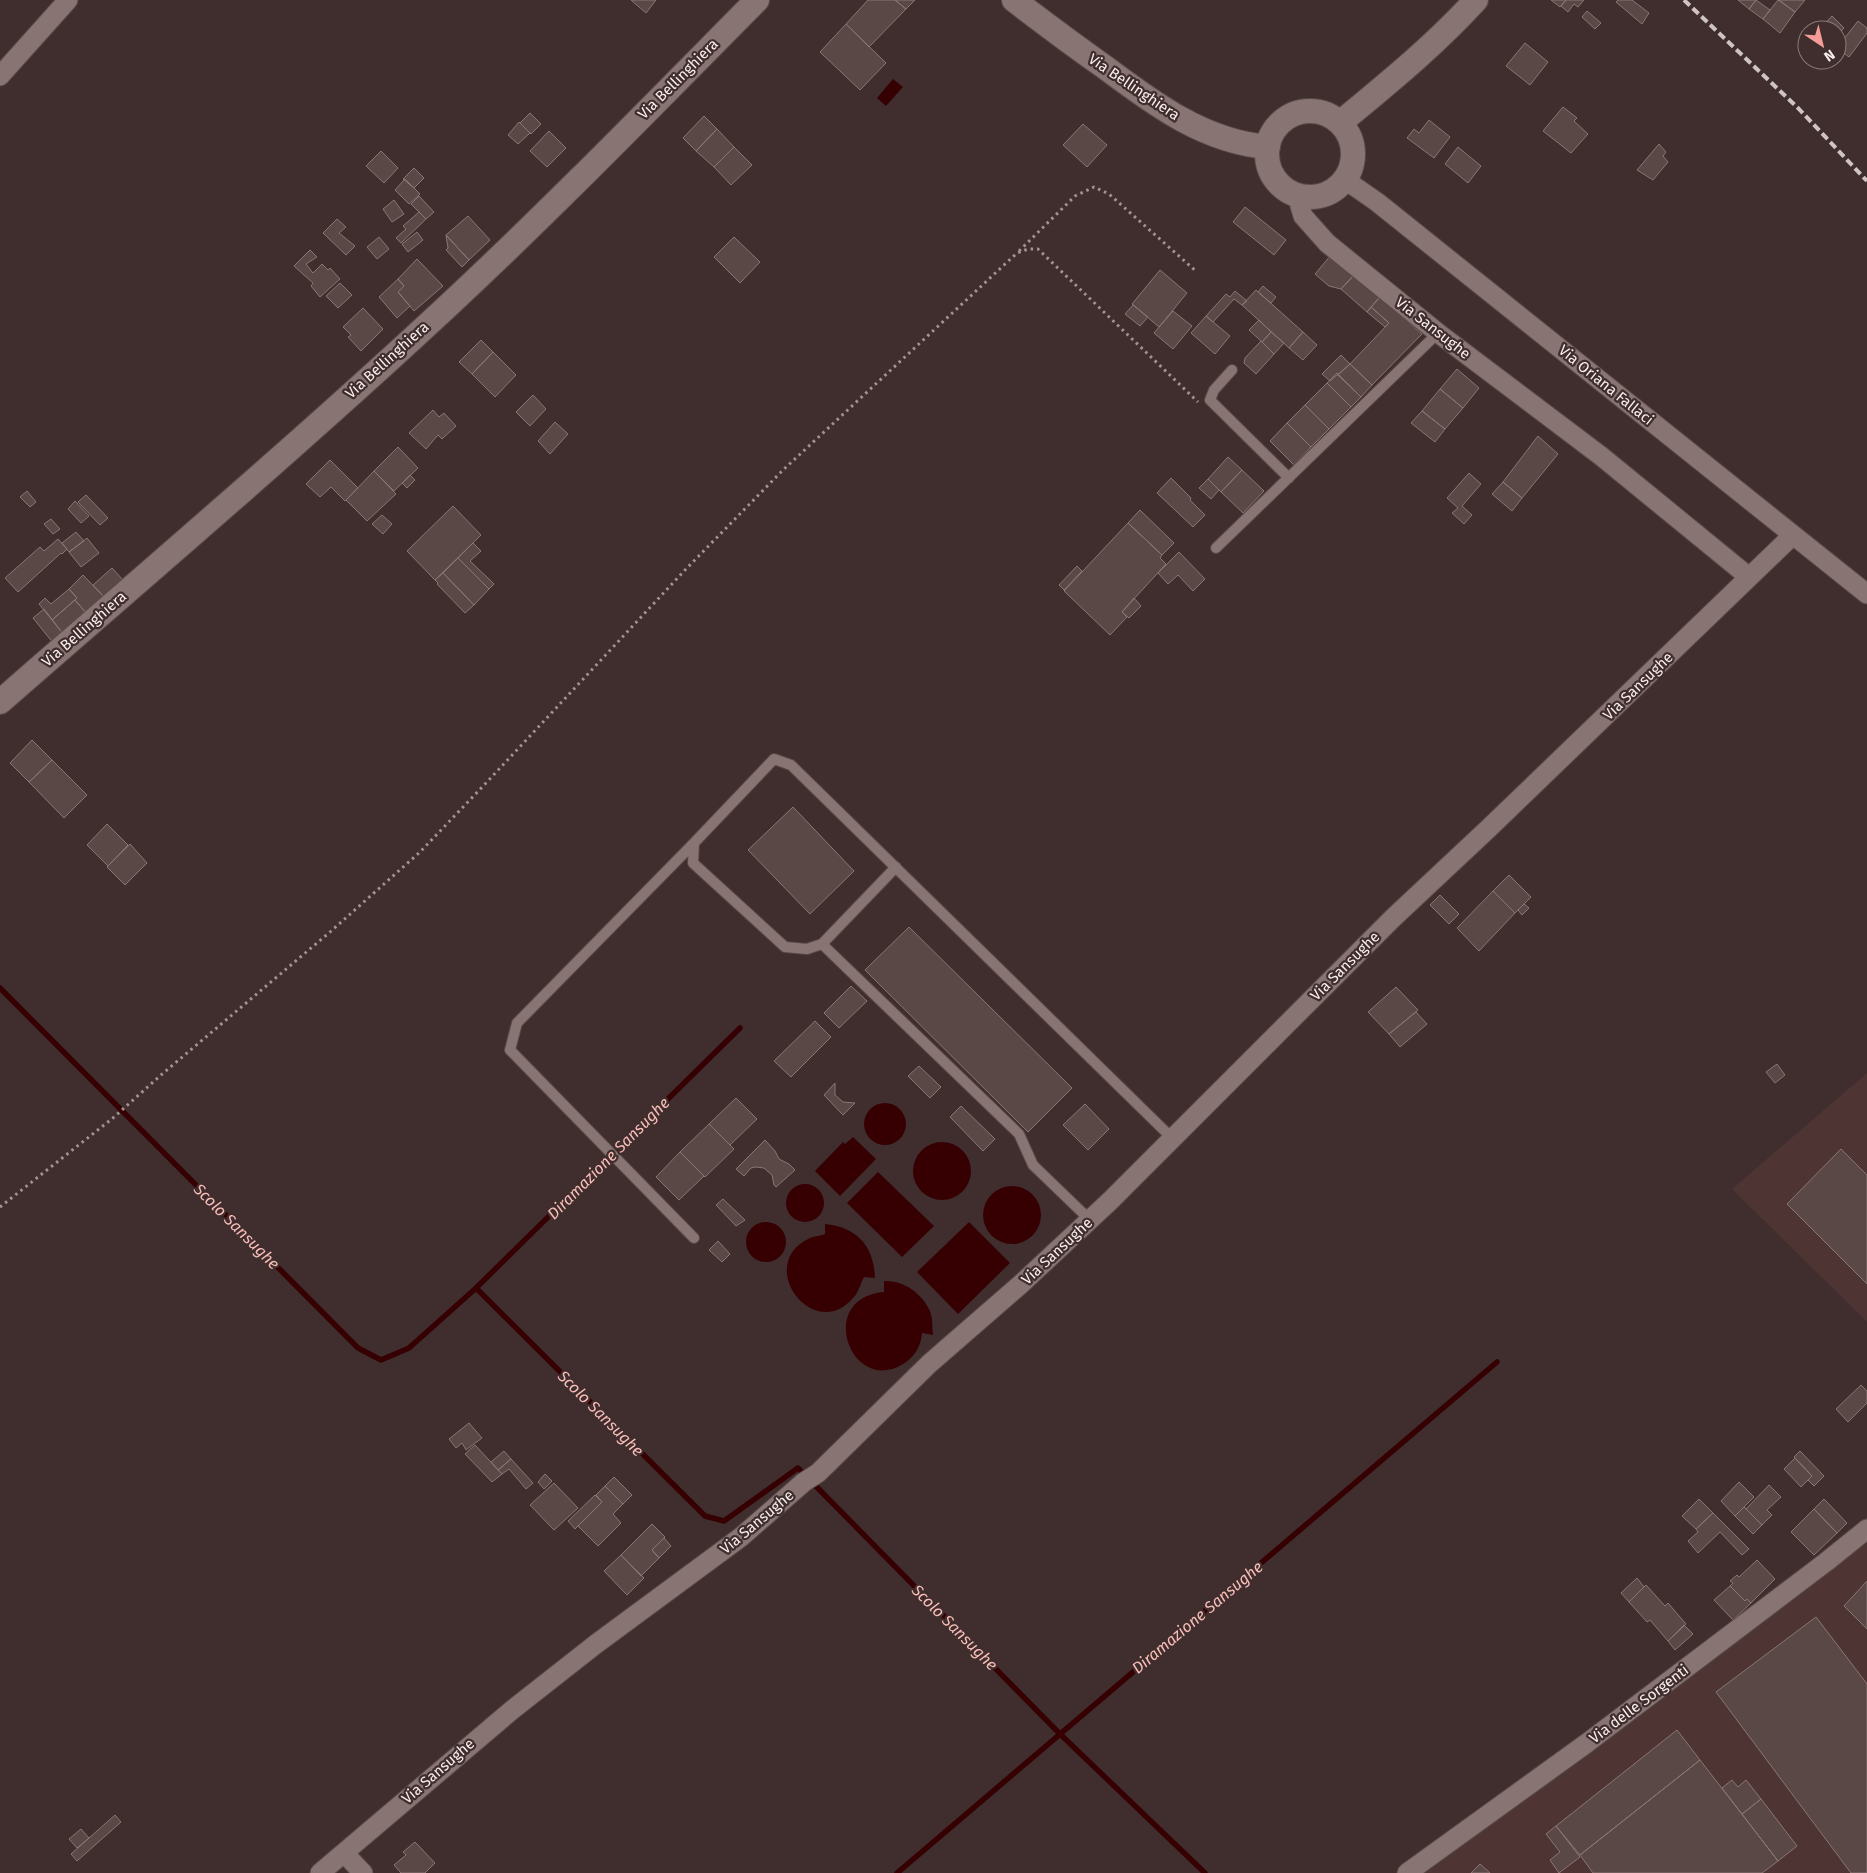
<svg xmlns="http://www.w3.org/2000/svg" width="1867" height="1873" font-family="'Fira Sans',sans-serif">
<style>
.built{fill:#4e3534}
.water{fill:#360003}
.lines{fill:none;stroke-linecap:round;stroke-linejoin:round}
.stream{stroke:#360003;stroke-width:5.5}
.building{fill:#5a4846;stroke:#8a7674}
.service-casing{stroke:#584a49;stroke-width:12}
.minor-casing{stroke:#584a49;stroke-width:21}
.tertiary-casing{stroke:#584a49;stroke-width:26}
.path{stroke:#a29493;stroke-width:3;stroke-dasharray:2.5 4;stroke-linecap:butt}
.service{stroke:#887473;stroke-width:10}
.minor{stroke:#887473;stroke-width:19}
.tertiary{stroke:#887473;stroke-width:24}
.rail{stroke:#d0c4c3;stroke-width:4;stroke-dasharray:8 4;stroke-linecap:butt}
.labels{text-anchor:middle;stroke-width:4.5;stroke-linejoin:round;paint-order:stroke}
.street-label{font-size:15px;fill:#f9eeed;stroke:#3f2e2d}
.water-label{font-size:16px;font-style:italic;fill:#fabeb9;stroke:#3f2e2d}
</style>
<rect width="100%" height="100%" fill="#3f2e2d"/>
<path class="built" d="M1867,1073v249l-135,-133z
M1867,1517v356h-458z"/>
<path class="water" d="M893,79l10,8 -17,19 -9,-8z
M864 1124a21 21 0 1 1 42 0a21 21 0 1 1-42 0Z
M853,1137l23,22 -36,37 -25,-25 28,-29 2,2z
M913 1171a29 29 0 1 1 58 0a29 29 0 1 1-58 0Z
M878,1172l56,54 -32,31 -55,-54z
M786 1203a19 19 0 1 1 38 0a19 19 0 1 1-38 0Z
M983 1215a29 29 0 1 1 58 0a29 29 0 1 1-58 0Z
M746 1242a20 20 0 1 1 40 0a20 20 0 1 1-40 0Z
M969,1222l41,41 -52,51 -41,-42z
M825,1224c32,3 49,22 50,54l-11,-1c-4,7 -5,15 -11,21 -39,46 -100,-34 -43,-60 5,-2 10,-2 15,-4z
M884,1281c19,-1 38,12 46,30 3,8 2,16 3,24l-11,-2c-1,13 -7,24 -19,31 -52,32 -88,-66 -19,-72z"/>
<g class="lines">
<path class="stream" d="M0,988l358,360 23,12 28,-12 67,-60 229,228 19,5 74,-53 262,266 145,139
M476,1288l264,-260
M897,1873l600,-511"/>
</g>
<path class="building" d="M631,0h25l-10,13z
M868,0h27l11,9 -37,38 -23,-23z
M895,0h20l-9,9z
M1551,0h15l-6,7z
M1566,0h18l-6,7 -4,-3 -6,8 -7,-6z
M1618,0h14l17,13 -7,11 -26,-22z
M1738,0h18l-7,9z
M1756,0l14,10 -7,9 -14,-10z
M1778,0l17,12 -15,21 -17,-14z
M1779,0h26l-10,12z
M1587,11l14,12 -6,6 -13,-12z
M1832,16l12,12 -7,7v-5h-18z
M1858,21l9,7v5l-18,24 -12,-9z
M846,24l40,39 -26,27 -40,-38z
M1525,43l23,19 -18,23 -24,-19z
M1563,107l14,11 -3,3 14,13 -17,19 -28,-22z
M530,113l11,11 -10,10 -11,-11z
M704,116l13,13 -21,22 -13,-13z
M1429,120l21,17 -16,21 -27,-20 7,-9 5,4z
M519,122l11,11 -12,11 -10,-9z
M1083,124l24,21 -20,22 -24,-22z
M717,129l17,18 -20,20 -18,-16z
M549,131l17,17 -19,19 -17,-16z
M1659,144l7,8 -3,4 5,6 -15,18 -16,-10z
M734,147l18,18 -21,20 -17,-18z
M1458,147l23,19 -13,17 -23,-19z
M381,151l17,17 -14,15 -18,-17z
M414,168l10,10 -10,10 -11,-9z
M405,179l15,15 -11,10 -14,-14z
M419,196l15,16 -8,7 -15,-15z
M394,200l10,14 -12,8 -9,-13z
M1245,207l41,33 -12,15 -41,-33z
M419,212l7,7 -25,24 -5,-5 10,-9 -3,-3z
M468,216l22,24 -21,20 -23,-25z
M337,219l9,8 -7,6 16,13 -9,9 -23,-22z
M417,232l6,8 -15,12 -6,-8z
M446,235l23,25 -7,7 -16,-17 2,-2z
M379,237l10,12 -12,10 -10,-12z
M734,237l26,25 -20,21 -26,-26z
M310,250l7,7 -11,7 7,9 9,-9 6,6 2,-2 10,11 -20,18 -9,-11 2,-3 -19,-17z
M1331,255l23,20 -13,14 -12,-3 -14,-12z
M417,259l26,27 -29,25 -16,-19 6,-6 -6,-7z
M1160,270l27,23 -28,34 -27,-23z
M1354,275l26,22 -13,15 -26,-23z
M398,279l6,7 -6,6 12,14 -13,12 -18,-21z
M340,283l12,12 -14,13 -12,-12z
M1263,286l13,11 -5,6 -13,-11z
M1256,290l47,42 -14,16 -47,-43z
M1235,291l12,10 -5,4 -8,-6 -21,23 -7,-6 20,-22 4,3z
M1380,297l42,37 -50,51 -22,-21 39,-41 -18,-16z
M1133,305l15,12 -8,9 -15,-12z
M1371,307l18,16 -4,4 -18,-15z
M363,308l20,21 -22,22 -13,-14 3,-2 -8,-8z
M1173,311l19,15 -19,23 -19,-16z
M1206,316l24,20 -15,18 -24,-21z
M1259,320l12,12 -9,10 -13,-12z
M1271,332l13,11 -10,11 -12,-12z
M1303,332l14,13 -14,15 -14,-12z
M481,340l12,12 -21,22 -13,-12z
M1261,341l13,13 -18,20 -12,-11 1,-5z
M493,352l23,23 -21,22 -23,-23z
M1341,355l9,9 -20,17 -8,-7z
M1350,364l22,21 -11,12 -23,-22z
M1457,369l22,19 -16,20 -23,-19z
M1337,373l24,24 -10,10 -24,-24z
M1327,383l24,24 -22,22 -24,-24z
M1440,389l23,19 -18,21 -23,-18z
M533,395l13,14 -16,17 -14,-14z
M1305,405l24,24 -18,18 -24,-24z
M433,410l6,7 5,-4 12,13 -14,13 -4,-4 -12,14 -17,-16z
M1422,411l23,18 -10,13 -24,-19z
M555,422l13,12 -18,20 -12,-13z
M1287,423l24,24 -17,18 -24,-24z
M1538,436l20,18 -36,44 -19,-16z
M398,447l20,21 -24,23 -20,-20z
M1228,457l14,13 -21,22 -13,-13z
M330,460l28,28 -13,13 -14,-14 -11,10 -14,-13z
M1242,470l22,21 -21,22 -22,-21z
M374,471l22,23 -29,27 -21,-21z
M1469,473l12,11 -19,22 10,9 -8,9 -12,-11 6,-5 -11,-10z
M410,475l5,5 -8,8 -5,-5z
M1171,478l20,20 -1,2 15,15 -12,12 -36,-34z
M1208,479l11,11 -8,9 -12,-11z
M1503,482l19,16 -10,13 -20,-17z
M27,491l9,11 -6,5 -10,-10z
M86,495l22,23 -8,7 -22,-23z
M75,501l14,15 -8,7 -13,-14z
M453,506l28,29 -46,45 -28,-29z
M1140,510l34,33 -12,12 -34,-32z
M382,515l10,9 -9,10 -11,-10z
M51,519l9,10 -7,5 -9,-10z
M1128,523l34,32 -2,3 6,6 -44,48 5,5 -17,18 -46,-44z
M76,532l8,9 -15,11 -7,-9z
M87,538l12,15 -18,14 -12,-15z
M58,539l9,10 -5,5 -1,-1 -43,39 -13,-14 35,-31 4,4z
M473,543l8,8 -11,10 24,23 -5,5 -31,-31z
M1179,552l26,27 -12,12 -15,-16 -10,9 -10,-11z
M458,558l31,31 -15,16 -31,-32z
M1077,566l5,5 -18,19 -5,-5z
M112,568l11,12 -18,18 -12,-13z
M443,573l31,32 -9,8 -28,-29 1,-1 -3,-3z
M83,575l22,23 -18,16 -12,-14 2,-2 -8,-9z
M69,589l8,9 -25,22 -13,-16 6,-6 6,6z
M1134,598l7,8 -12,12 -7,-6z
M75,600l12,14 -23,21 -12,-15z
M44,609l20,26 -10,9 -21,-26z
M32,740l20,20 -23,22 -19,-19z
M52,760l35,35 -23,23 -35,-36z
M793,807l61,64 -44,43 -62,-64z
M107,824l21,21 -20,21 -21,-21z
M130,844l17,19 -22,22 -18,-18z
M1509,875l22,22 -16,16 -22,-22z
M1493,891l22,22 -36,38 -22,-23z
M1440,895l19,19 -10,10 -19,-19z
M1524,904l5,4 -7,7 -4,-5z
M909,927l163,161 -44,44 -163,-162z
M851,986l16,15 -28,27 -15,-15z
M1396,987l22,23 -29,24 -21,-22z
M1416,1012l11,12 -27,23 -11,-13z
M815,1021l16,16 -40,40 -17,-16z
M1777,1064l8,11 -10,8 -9,-11z
M919,1066l22,21 -11,11 -22,-22z
M835,1083v12l8,7 12,1 -12,12 -19,-20z
M736,1098l21,21 -27,26 -21,-21z
M1085,1104l24,25 -21,21 -25,-25z
M961,1106l34,33 -12,12 -33,-34z
M709,1124l25,25 -29,28 -25,-25z
M765,1140l10,11 4,8 10,5 6,6 -19,17 -2,-2 -2,-10 -8,-7 -8,-1 -5,1 -7,8 -8,-7z
M1841,1149l26,26v109l-80,-80z
M680,1152l24,24 -25,24 -23,-23z
M723,1199l22,21 -9,6 -20,-21z
M718,1241l12,13 -8,8 -13,-12z
M1861,1385l6,6v12l-19,19 -12,-13z
M469,1423l13,15 -16,12 -4,-7 -6,5 -7,-9z
M475,1445l27,29 -10,8 -27,-28z
M504,1451l7,8 -13,11 -7,-8z
M1800,1451l24,25 -10,10 -6,-6 4,-4 -18,-19z
M1795,1458l17,18 -11,11 -17,-18z
M511,1459l22,24 -7,6 -17,-20 -7,5 -4,-4z
M545,1474l7,7 -8,8 -6,-7z
M614,1477l18,18 -9,9 -18,-18z
M1739,1482l15,15 -19,19 -14,-15z
M554,1483l24,25 -24,22 -24,-25z
M1769,1485l12,12 -14,13 5,5 -10,10 -16,-16z
M605,1486l18,18 -10,10 8,9 -23,23 -20,-20 24,-24 -6,-7z
M595,1495l7,7 -27,27 -7,-8z
M1699,1499l14,14 -17,16 -14,-13z
M1824,1499l23,24 -10,10 -23,-24z
M1744,1507l18,18 -9,9 -18,-18z
M1814,1509l23,24 -23,22 -23,-23z
M1713,1513l36,36 -7,6 -22,-23 -22,21 -10,-12 10,-9 -2,-3z
M652,1524l13,13 -13,13 7,8 -18,18 -20,-21z
M664,1538l7,8 -12,12 -7,-8z
M621,1555l23,23 -17,17 -23,-24z
M1757,1560l18,19 -24,24 -4,-4 -2,2 -15,-15 3,-3 -3,-2 7,-6 2,2z
M1637,1578l7,9 -15,15 -8,-9z
M1867,1581v48l-23,-23z
M1646,1585l19,21 3,-3 18,21 -18,17 -18,-21 -3,2 -18,-20z
M1730,1586l15,15 2,-2 4,4 -18,17 -19,-20z
M1816,1617l51,67v189h-16l-135,-181z
M1684,1625l9,9 -18,16 -7,-9z
M1677,1730l23,30 -120,95 -24,-29z
M1700,1760l78,101 -16,12h-169l-13,-18z
M1732,1780l6,7 8,-7 15,19 -19,15 -20,-26z
M1761,1799l36,47 -19,15 -36,-47z
M115,1815l6,7 -44,39 -6,-7z
M1556,1826l24,31 -21,16 -9,-13 10,-8 -14,-18z
M81,1829l8,9 -12,10 -8,-9z
M415,1842l20,21 -10,10h-24l-7,-8 12,-10 -3,-3z
M1480,1864l10,9h-19z"/>
<g class="lines">
<g class="service-casing">
<path id="service" d="M1232,370l-18,20 -4,10 79,78
M1216,548l222,-215
M694,843l-177,180 -7,27 184,188
M896,867l-74,77 -15,5 -22,-2 -92,-84 1,-20 80,-84 17,6 382,374
M822,944l197,190 14,31 57,55"/>
</g>
<g class="minor-casing">
<path id="minor" d="M0,76l68,-76
M1344,179l33,23 490,392
M1303,196l-3,10 3,10 24,27 111,90 163,123 148,121
M344,1853l19,20
M320,1873l192,-163 84,-66 145,-107 63,-55 14,-9 111,-109 92,-80 89,-83 283,-283 96,-90 304,-293
M1407,1873l180,-130 239,-181 41,-33"/>
</g>
<g class="tertiary-casing">
<path id="tertiary" d="M1014,0c30,23 61,46 92,68 48,36 99,74 162,79
M1267 154a43 43 0 1 1 86 0a43 43 0 1 1-86 0Z
M1340,123c47,-39 94,-77 136,-123
M0,702c151,-132 304,-262 451,-399 105,-98 205,-201 306,-303"/>
</g>
<path class="path" d="M1019,251l56,-55 19,-9 15,7 88,78
M0,1207l113,-89 48,-43 169,-143 90,-80 67,-70 199,-213 97,-99 234,-217 11,-4h10l160,153"/>
<use href="#service" class="service"/>
<use href="#minor" class="minor"/>
<use href="#tertiary" class="tertiary"/>
<path class="rail" d="M1684,0l115,109 68,72"/>
</g>
<g class="labels">
<g class="street-label">
<text transform="translate(678 79) rotate(-45)" y="5">Via Bellinghiera</text>
<text transform="translate(1134 87) rotate(34)" y="5">Via Bellinghiera</text>
<text transform="translate(1433 328) rotate(38)" y="5">Via Sansughe</text>
<text transform="translate(387 360) rotate(-42)" y="5">Via Bellinghiera</text>
<text transform="translate(1606 385) rotate(39)" y="5">Via Oriana Fallaci</text>
<text transform="translate(84 629) rotate(-41)" y="5">Via Bellinghiera</text>
<text transform="translate(1638 686) rotate(-44)" y="5">Via Sansughe</text>
<text transform="translate(1345 966) rotate(-45)" y="5">Via Sansughe</text>
<text transform="translate(1057 1251) rotate(-43)" y="5">Via Sansughe</text>
<text transform="translate(757 1522) rotate(-40)" y="5">Via Sansughe</text>
<text transform="translate(1639 1704) rotate(-37)" y="5">Via delle Sorgenti</text>
<text transform="translate(438 1771) rotate(-41)" y="5">Via Sansughe</text>
</g>
<g class="water-label">
<text transform="translate(608 1158) rotate(-45)" y="6">Diramazione Sansughe</text>
<text transform="translate(237 1226) rotate(45)" y="6">Scolo Sansughe</text>
<text transform="translate(601 1413) rotate(45)" y="6">Scolo Sansughe</text>
<text transform="translate(1197 1617) rotate(-40)" y="6">Diramazione Sansughe</text>
<text transform="translate(955 1627) rotate(45)" y="6">Scolo Sansughe</text>
</g>
</g>
<g transform="translate(1822 45) rotate(145)"><circle r="24" fill="#3f2e2d" stroke="#897b7a"/>
<path d="M0-4L9 19L0 12L-9 19Z" fill="#f59c96"/>
<text y="-8" font-size="14" font-weight="bold" text-anchor="middle" fill="#f9eeed">N</text>
</g>
</svg>
